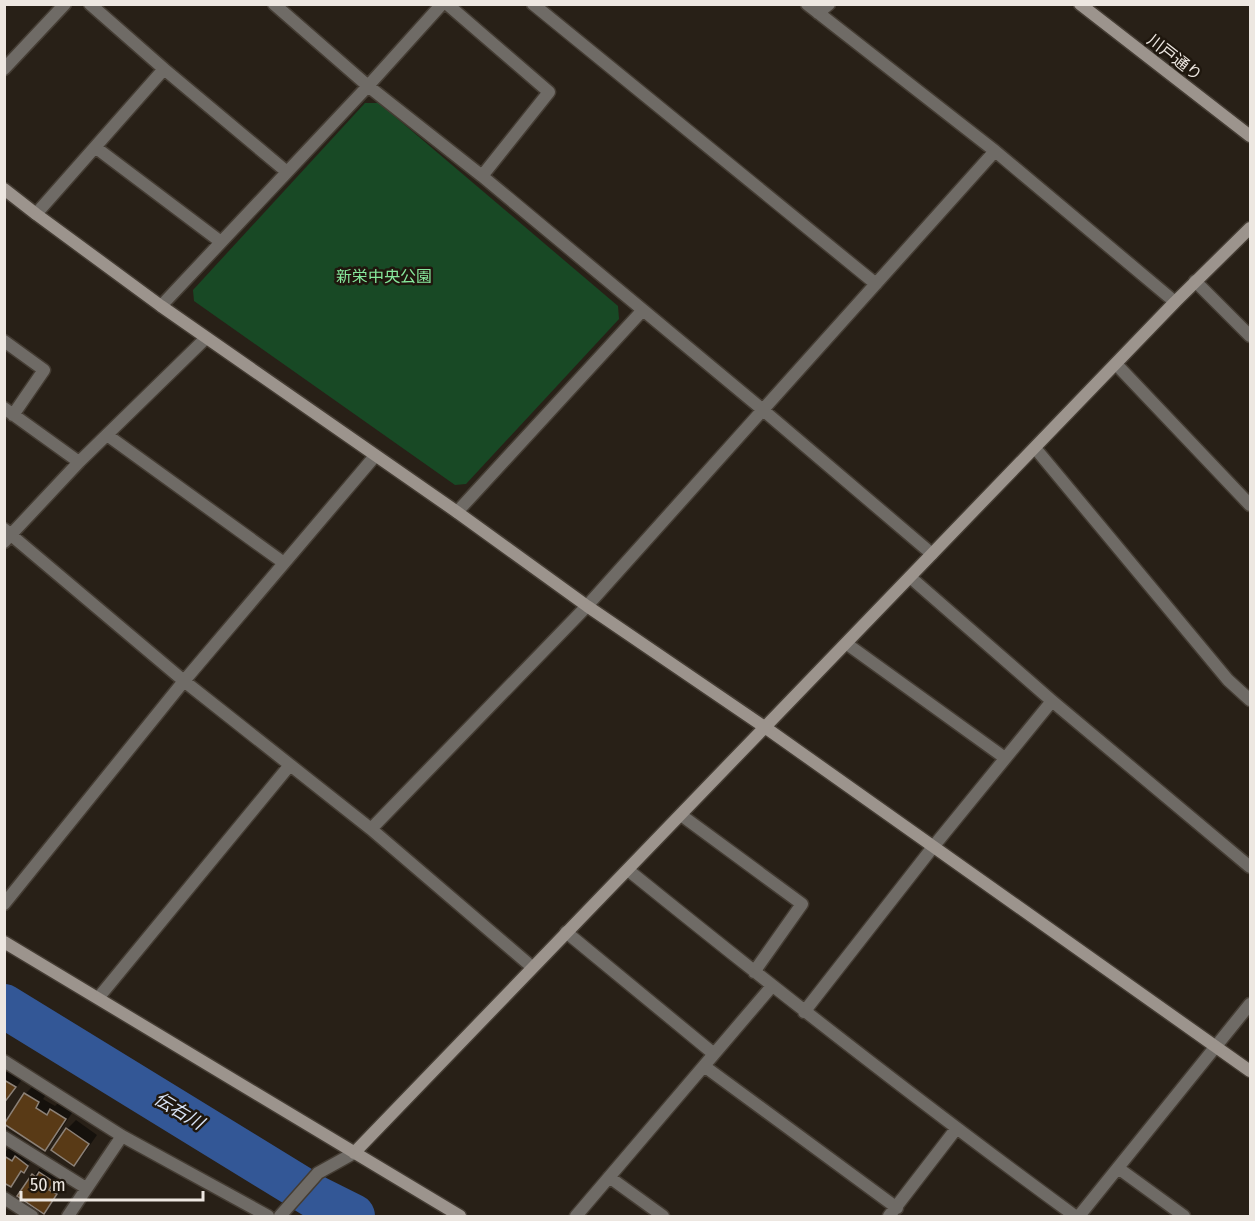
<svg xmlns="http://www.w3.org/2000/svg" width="1255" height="1221" font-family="'Fira Sans Condensed','Noto Sans JP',sans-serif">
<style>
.green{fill:#184925}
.shadow{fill:#0007}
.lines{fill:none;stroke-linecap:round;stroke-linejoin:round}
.stream{stroke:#335796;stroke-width:8}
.river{stroke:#335796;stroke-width:44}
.building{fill:#593a16;stroke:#8c8177;stroke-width:1.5}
.street-casing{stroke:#443c33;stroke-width:15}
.secondary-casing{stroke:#443c33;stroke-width:15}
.street{stroke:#6f6b66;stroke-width:12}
.secondary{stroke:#9c948d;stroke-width:12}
.labels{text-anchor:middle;stroke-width:5;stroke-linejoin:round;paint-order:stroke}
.street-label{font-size:16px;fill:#ede7e1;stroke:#1f170e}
.park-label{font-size:16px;fill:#87e89c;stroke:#1f170e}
.water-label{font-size:18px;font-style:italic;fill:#d9e4f7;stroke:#1f170e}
</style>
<rect width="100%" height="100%" fill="#282017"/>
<path class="green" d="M365,103h14l239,203 1,13 -153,165 -11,1 -261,-184 -1,-11z"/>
<path class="shadow" d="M11,1069l12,9 -19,27v-31z
M34,1085l13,8 -4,6 12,7 5,-5 14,9 -20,30 -9,9 -39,-26 19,-29z
M76,1120l21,15 -14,20 -9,9 -7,-35z
M11,1146l25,10 -26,29 -6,-3v-29z
M42,1166l20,7 -5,7 7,5 -12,18 -8,9 -24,-16 14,-21z"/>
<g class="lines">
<path class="stream" d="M343,1216l4,-3"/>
<path class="river" d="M4,1006l313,192 36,18"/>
</g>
<path class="building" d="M4,1080l12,7 -12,16z
M24,1093l15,9 -3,6 11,7 3,-6 16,10 -21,32 -41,-27z
M66,1128l23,16 -15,22 -23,-16z
M4,1156l8,5 3,-5 13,10 -4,7 -3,-2 -10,16 -7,-4z
M39,1172l15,10 -5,8 8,4 -13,20 -27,-18 15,-22 4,3z"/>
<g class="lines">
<g class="street-casing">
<path id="street" d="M90,4l74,65 123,103
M274,4l94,82 114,90 281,234 169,144
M447,4l102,88 -67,84
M533,4l343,280
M807,4l188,147 180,151
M818,13l11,-9
M4,69l61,-65
M95,147l126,95
M36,214l128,-145
M1195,281l55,55
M161,306l207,-220 74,-82
M4,341l40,29 -31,45
M1116,364l134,141
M4,408l75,54
M107,435l177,128
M1035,448l193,232 22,20
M457,512l185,-201
M4,529l180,152 187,148 161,138
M4,542l75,-80 127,-124
M910,577l142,124 198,166
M847,644l158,114
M681,815l121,89 -48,68
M371,829l216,-223 408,-455
M628,870c147,119 295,235 447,346
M4,904l180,-223 191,-225
M566,932l148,122
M99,997l191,-232
M804,1012l129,-165 119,-146
M4,1061l118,75 146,80
M704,1066l193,142
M4,1137l82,51
M1118,1168l66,48
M609,1177l54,39
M4,1198l28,18
M68,1216l54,-80
M280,1216l38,-43 36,-20
M576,1216l196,-230
M889,1216l67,-87
M1079,1216l171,-212"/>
</g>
<g class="secondary-casing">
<path id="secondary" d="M1080,4l170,132
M4,189l32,25 125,92 296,206 130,94 179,122 484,343
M4,942l456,274
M354,1153l821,-851 75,-74"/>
</g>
<use href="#street" class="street"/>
<use href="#secondary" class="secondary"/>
</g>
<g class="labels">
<g class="street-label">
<text transform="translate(1175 57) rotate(38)" y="6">川戸通り</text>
</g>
<g class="park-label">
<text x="384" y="282">新栄中央公園</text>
</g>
<g class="water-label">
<text transform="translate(179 1111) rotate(31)" y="6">伝右川</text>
</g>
</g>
<rect width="1255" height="1221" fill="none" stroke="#ede7e1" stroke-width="12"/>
<path d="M21 1191v9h182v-9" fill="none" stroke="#ede7e1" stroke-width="3"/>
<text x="30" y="1191" font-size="18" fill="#ede7e1" stroke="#1f170e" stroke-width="4.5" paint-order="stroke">50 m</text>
</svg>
